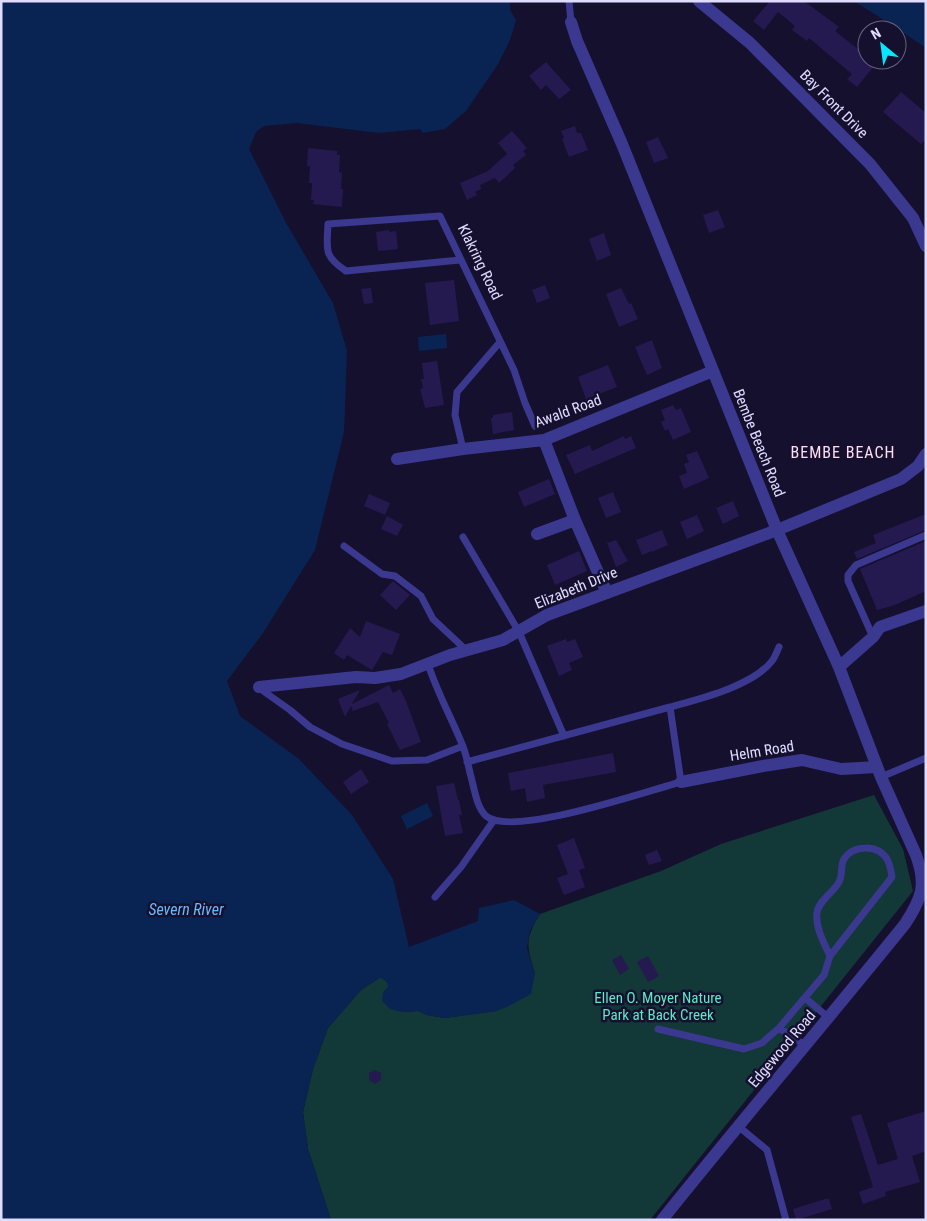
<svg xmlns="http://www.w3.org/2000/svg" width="927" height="1221" font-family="'Roboto Condensed',sans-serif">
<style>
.green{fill:#123837}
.water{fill:#092453}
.building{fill:#251a50}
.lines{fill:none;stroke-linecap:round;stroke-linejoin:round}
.lane{stroke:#3b3890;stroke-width:7}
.street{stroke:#3b3890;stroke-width:12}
.labels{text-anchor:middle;stroke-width:5;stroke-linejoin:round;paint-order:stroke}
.street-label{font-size:15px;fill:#e0dcff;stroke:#15102e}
.park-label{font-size:15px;fill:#5ee9c7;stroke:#15102e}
.neighbourhood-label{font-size:16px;letter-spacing:1px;fill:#ffdef3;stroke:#15102e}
.water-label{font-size:16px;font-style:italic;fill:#6abaff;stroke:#15102e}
</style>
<rect width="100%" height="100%" fill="#15102e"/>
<path class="green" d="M874,795l29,54 10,42 -263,329h-319l-23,-71 -5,-37 10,-43 15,-41 33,-38 20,-13 6,5 15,30 16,-1 9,4 18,3 51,-7 39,-37c-8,-28 -11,-34 5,-60l121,-43 60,-27z"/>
<path class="water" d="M1,1h509v9l6,10 -6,20 -12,24 -32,47 -21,18 -22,4 -3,-4 -41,4 -82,-10 -33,3 -8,6 -7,17 36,72 48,82 14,48 -3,81 -29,118 -52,83 -36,48 13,35 59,43 53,56 41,64 16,68 69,-26 1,-13 35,-8 26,14 -10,17 -3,17 8,26 -4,20 -24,13 -11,4 -51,7 -18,-3 -9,-4 -16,1 -12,-3 -8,-8 1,-9 5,-5 -1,-5 -6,-5 -20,13 -33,38 -15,41 -10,43 5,37 23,71h-330z
M854,1h72v47l-31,-21z
M446,334l1,14 -28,3 -1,-14z
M427,803l6,13 -26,13 -6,-13z"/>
<path class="building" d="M770,1h34l35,26 -4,4 32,25v4h12l-22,27 -10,-8 5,-5 -43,-36 -2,3 -15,-11 3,-4 -17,-14 -14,18 -11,-9z
M546,62l25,28 -12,9 -13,-14 -5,5 -12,-14z
M901,92l25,21v26l-5,5 -38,-32z
M575,126l2,7h4l7,17 -19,7 -7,-18 2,-1 -3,-7z
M512,131l15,17 -4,3 3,4 -13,10 2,3 -16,15 -4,-5 -15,7 1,4 -6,3 2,3 -10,5 -7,-17 28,-12 13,-12 6,-5 -9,-11z
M658,137l10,21 -14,5 -8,-21z
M308,148l29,3v4h3l-1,18 3,-1 -1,17h2l-1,18 -29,-3 1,-4h-3l1,-17h-3l1,-17h-3z
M718,210l7,17 -16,6 -6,-18z
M389,230v2l7,-1 2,18 -18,2 -2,-1 -2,-18z
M604,233l7,22 -14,6 -8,-22z
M454,280l5,41 -29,4 -5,-42z
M545,285l5,13 -13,5 -5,-13z
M371,288l2,15 -9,1 -3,-15z
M621,288l8,16 2,-1 7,16 -19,8 -13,-33z
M652,340l10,28 -15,7 -12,-28z
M437,361l7,44 -19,3 -5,-19 3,-1 -2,-9h3l-2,-16z
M608,365l9,22 -31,12 -8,-22z
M673,405l3,5 5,-2 10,24 -18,8 -5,-11 -3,2 -4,-9 4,-2 -4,-10z
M512,412l2,18 -21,4 -2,-16h2v-3z
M624,436l1,3 6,-3 5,12 -61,26 -9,-19 24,-10 2,6z
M697,451l12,27 -25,11 -5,-13 8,-3 -3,-9 5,-2 -3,-7z
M549,479l6,15 -31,13 -6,-15z
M613,492l8,20 -15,6 -8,-20z
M369,494l21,9 -5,12 -21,-9z
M733,501l6,15 -16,8 -7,-16z
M926,514v16l-69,29 -3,-7 22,-9 -3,-8z
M697,515l7,16 -17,8 -7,-17z
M387,516l16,9 -6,11 -16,-7z
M662,530l6,15 -16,7v-1l-10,4 -6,-15z
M616,540l12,21 -12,6 -9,-24z
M926,541v50l-31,14 -18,5 -17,-41z
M579,551l8,20 -32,14 -8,-20z
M393,581l17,14 -14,15 -16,-15z
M366,621l34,13 -8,21 -9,-3 -11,18 -25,-15 -3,5 -10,-7 16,-25 10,9z
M566,639l1,3 8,-3 8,18 -14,6 3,7 -13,6 -12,-30z
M389,685l4,8 7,-4 6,12 15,41 -21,8 -13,-26 2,-1 -11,-21 -25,9 -2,-5 -6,11 -7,-18 22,-9 -8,14z
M613,753l3,19 -73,13 2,13 -18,4 -2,-14 -14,3 -3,-18z
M361,769l8,13 -18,12 -8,-12z
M454,783l4,17h1l3,15h-3l4,18 -18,3 -9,-50z
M574,838l11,30 -6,2 6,17 -21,8 -7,-17 11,-4 -11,-29z
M657,850l5,11 -13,4 -4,-10z
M621,955l8,14 -9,6 -8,-15z
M648,956l11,20 -11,6 -11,-20z
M375,1070l6,3v7l-6,4 -6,-4v-7z
M926,1111v40l-14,5 8,26 -35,10 1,4 -23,8 -4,-12 14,-5 -22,-70 10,-3 17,51 20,-6 -11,-36z
M825,1199h4l3,10 -36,11 -3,-11z"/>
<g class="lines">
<path class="lane" d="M569,1l2,21
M460,260l-114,11c-23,-15 -19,-22 -18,-47l112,-8 74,154 11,33 10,23
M463,449l-8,-34 2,-23 43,-50
M463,537l56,95 45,104
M344,546l38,28 13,2 26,20 12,23 33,31
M873,637l-25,-56v-6l8,-10 70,-30
M428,664c9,28 23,53 34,80 4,9 6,20 8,29 4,13 6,34 16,43 26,22 161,-25 195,-34l-11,-75 -203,55
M259,688l31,22 20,17 32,17 50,17 35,-1 36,-14
M670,707c29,-8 83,-21 102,-46 3,-4 5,-10 7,-14
M881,777l45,-19
M435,897l26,-30 33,-47
M805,998l24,20
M779,1028l45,-53 6,-19 62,-79c-1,-6 -2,-13 -5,-18 -10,-15 -34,-14 -43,0 -4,7 -1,16 -5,23 -5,10 -21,19 -22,31 -2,14 7,30 13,43
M658,1029l86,20 18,-6 17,-15 27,18
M738,1126l29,24 19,70"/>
<path class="street" d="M699,1l51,42 120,121 43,54 13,28
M571,22l6,19 45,103 155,386 62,137 42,110 35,78c11,30 6,43 -11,69 -80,99 -163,196 -243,296
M544,440l31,80 32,73
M397,459l66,-10 81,-9 169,-69
M537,534l38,-14
M839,667l34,-30 7,-10 46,-16
M259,687l97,-10 19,1 26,-4 49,-19 53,-15 44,-25 230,-85 124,-51 17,-13 8,-12
M681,782l82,-16 39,-6 39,9 36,-2"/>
</g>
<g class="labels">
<g class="street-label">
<text transform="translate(834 104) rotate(45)" y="5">Bay Front Drive</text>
<text transform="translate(480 262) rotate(64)" y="5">Klakring Road</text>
<text transform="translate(568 411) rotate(-20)" y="5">Awald Road</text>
<text transform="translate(759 443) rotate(68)" y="5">Bembe Beach Road</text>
<text transform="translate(576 588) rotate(-22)" y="5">Elizabeth Drive</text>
<text transform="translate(762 751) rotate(-9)" y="5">Helm Road</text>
<text transform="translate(782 1049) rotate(-50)" y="5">Edgewood Road</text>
</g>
<g class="park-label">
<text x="658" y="1003">Ellen O. Moyer Nature<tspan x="658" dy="17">Park at Back Creek</tspan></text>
</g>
<g class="neighbourhood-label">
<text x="843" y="458">BEMBE BEACH</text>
</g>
<g class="water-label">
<text x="186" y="915">Severn River</text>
</g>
</g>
<rect width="927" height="1221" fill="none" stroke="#e0dcff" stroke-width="5"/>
<g transform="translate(882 45) rotate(331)"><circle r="24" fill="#15102e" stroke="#666282"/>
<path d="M0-4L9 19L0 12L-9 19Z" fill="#08e5ff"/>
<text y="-8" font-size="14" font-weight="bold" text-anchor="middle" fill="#e0dcff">N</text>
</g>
</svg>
